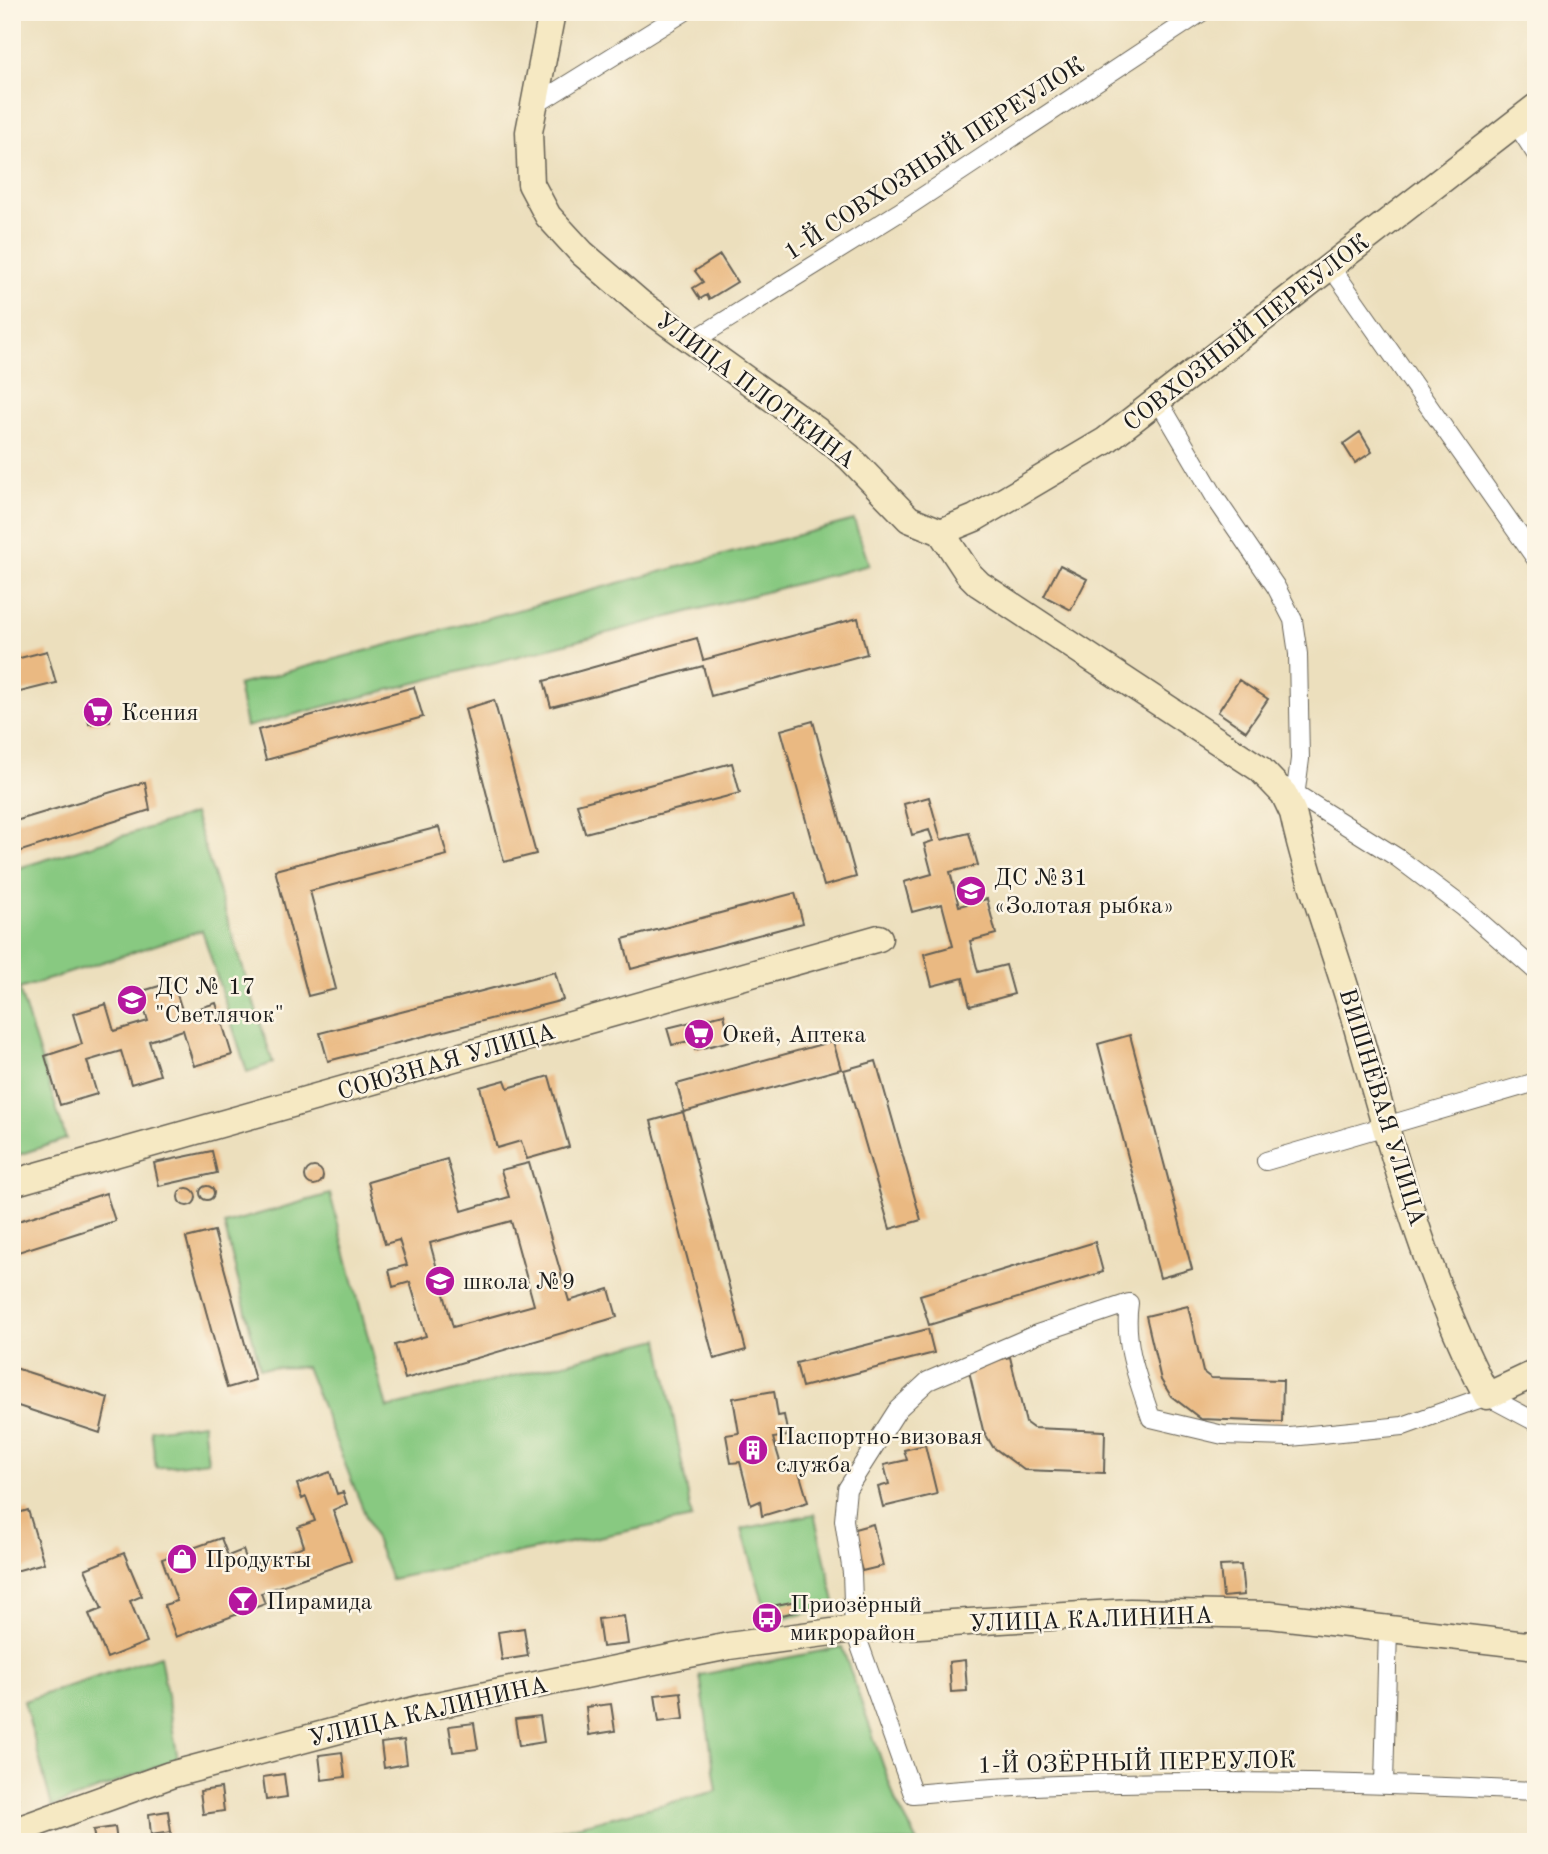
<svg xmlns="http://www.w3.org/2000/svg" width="1548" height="1854" font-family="'Old Standard TT',serif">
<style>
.green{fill:#88c981;stroke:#52724e;stroke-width:2}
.building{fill:#eab982;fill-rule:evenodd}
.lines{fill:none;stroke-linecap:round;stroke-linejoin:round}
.street-casing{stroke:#656054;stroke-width:20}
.secondary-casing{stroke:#656054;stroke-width:29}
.street{stroke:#fff;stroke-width:18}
.secondary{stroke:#f6e9c3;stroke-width:26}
.labels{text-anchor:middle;stroke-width:5;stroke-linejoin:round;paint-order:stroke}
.street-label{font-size:24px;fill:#1c1c1c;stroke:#fcf5e5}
.poi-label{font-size:24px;fill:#1c1c1c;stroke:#fcf5e5;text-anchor:start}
</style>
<rect width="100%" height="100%" fill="#fcf5e5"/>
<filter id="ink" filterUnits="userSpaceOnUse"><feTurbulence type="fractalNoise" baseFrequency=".0143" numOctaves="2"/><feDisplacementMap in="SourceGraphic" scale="14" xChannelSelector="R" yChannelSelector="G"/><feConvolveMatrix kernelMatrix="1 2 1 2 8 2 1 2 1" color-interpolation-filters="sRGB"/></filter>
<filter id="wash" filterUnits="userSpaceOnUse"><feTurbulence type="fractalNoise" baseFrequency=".00686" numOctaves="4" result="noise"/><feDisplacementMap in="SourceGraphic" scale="28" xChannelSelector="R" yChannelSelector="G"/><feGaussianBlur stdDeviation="1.57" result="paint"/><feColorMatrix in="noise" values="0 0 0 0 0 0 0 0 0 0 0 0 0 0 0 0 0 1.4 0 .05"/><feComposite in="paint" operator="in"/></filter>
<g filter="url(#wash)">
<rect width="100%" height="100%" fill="#ecdfbd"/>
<path class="green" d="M854,520l15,45 -623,162 -8,-42z
M194,814l79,249 -26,9 -45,-142 -183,59 47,150 -54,18v-287z
M330,1194l57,214 272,-69 33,179 -301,61 -85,-212 -46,1 -36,-144z
M203,1423l5,38 -52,7 -5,-38z
M814,1514l22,92 -67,16 -27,-93z
M842,1647l54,155 22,40h-406l205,-51 -17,-116z
M160,1656l18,103 -126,48 -28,-106z"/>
<g id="blocks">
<path class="building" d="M720,255l17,27 -28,17 -2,-4 -7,4 -7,-11 10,-6 -8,-11z
M1360,432l12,20 -17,11 -12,-19z
M1060,565l27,14 -16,31 -27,-14z
M858,618l9,36 -156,42 -8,-30 -152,41 -7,-26 153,-43 6,22z
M47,651l9,32 -44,11v-34z
M1239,680l29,19 -22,32 -28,-19z
M414,687l9,30 -157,43 -8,-30z
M494,700l42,154 -32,8 -39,-153z
M108,701l2,20 -21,3 -3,-21z
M813,721l43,156 -32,9 -43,-156z
M732,763l8,30 -155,40 -8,-29z
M145,782l5,28 -138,44v-32z
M929,797l12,43 28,-7 9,32 -28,7 9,34 28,-7 9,35 -26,7 8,31 28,-7 8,29 -44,12 -7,-28 -31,8 -8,-32 29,-8 -11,-42 -30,8 -8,-30 28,-8 -8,-30 9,-3 -4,-11 -17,5 -8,-31z
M439,827l8,28 -137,36 26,98 -28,7 -33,-126z
M795,893l8,30 -172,46 -8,-30z
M555,972l8,28 -235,61 -8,-28z
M173,982l10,31 33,-10 16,52 -38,11 -11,-36 -34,11 11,34 -29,9 -10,-33 -34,10 10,33 -37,11 -15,-49 37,-12 -9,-30 33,-10 8,27 34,-10 -9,-29z
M724,1014l6,27 -35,9 -2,-10 -21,5 -5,-17z
M1130,1035l62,234 -32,9 -62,-234z
M833,1041l8,28 -157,43 -7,-28z
M876,1061l45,159 -31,9 -46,-159z
M549,1076l20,71 -42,12 -6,-18 -24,7 -17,-61 25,-7 3,8z
M683,1112l63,238 -32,9 -63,-238z
M212,1151l5,22 -58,13 -5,-23z
M447,1159l15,52 47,-14 -8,-27 28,-7 40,138 40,-12 8,28 -212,62 -10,-34 31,-9 -16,-54 -17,5 -4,-17 18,-5 -8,-25 -14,4 -17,-62zM511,1221l23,84 -81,22 -23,-84z
M305 1176a9 9 0 1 1 18 0a9 9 0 1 1-18 0Z
M200 1193a7 7 0 1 1 14 0a7 7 0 1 1-14 0Z
M178 1197a9 9 0 1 1 18 0a9 9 0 1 1-18 0Z
M106,1193l9,28 -103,33v-31z
M214,1231l41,149 -28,8 -41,-150z
M1095,1242l8,30 -174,53 -9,-30z
M1188,1306l15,66 8,6 72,2 -1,42 -81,-3 -30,-23 -10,-16 -15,-64z
M928,1329l6,24 -132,34 -6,-24z
M1010,1357l16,66 7,5 72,3 -1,42 -80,-3 -31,-23 -10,-17 -15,-63z
M12,1367l96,31 -8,35 -88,-29z
M774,1391l4,25 6,-1 4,21 -15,2 9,30 15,-3 11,37 -46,14 -2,-15 -9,4 -11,-43 -9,1 -5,-28 13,-2 -6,-35z
M925,1445l12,49 -54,13 -5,-20 11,-3 -5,-19 23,-5 -3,-10z
M330,1472l7,22 6,-2 4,12 -14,6 18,51 -90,32 4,11 -89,33 -12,-32 13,-4 -15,-42 59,-21 7,18 15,-6 6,16 55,-20 -6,-19 17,-6 -9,-24 -4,2 -5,-15z
M15,1494l2,13 -5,1v-13z
M28,1510l16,53 -32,9v-57z
M873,1524l10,42 -21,5 -11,-41z
M124,1553l18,43 -12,5 17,41 -40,16 -18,-44 13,-5 -17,-40z
M1241,1565l3,30 -21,2 -3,-31z
M796,1601l2,10 -23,6 -3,-11z
M624,1616l4,28 -26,3 -4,-28z
M524,1628l4,28 -26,4 -4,-28z
M965,1660l2,31 -16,1 -2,-30z
M681,1692l3,27 -25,3 -4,-27z
M611,1704l4,27 -26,4 -3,-28z
M540,1716l4,26 -25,4 -4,-27z
M474,1723l4,26 -25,3 -4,-26z
M404,1740l3,24 -23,4 -3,-25z
M342,1752l3,25 -23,3 -3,-25z
M284,1774l3,23 -21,3 -3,-23z
M12,1779l7,22 -7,1z
M221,1788l3,23 -21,3 -3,-23z
M168,1811l3,21 -20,3 -2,-21z
M115,1827l2,15h-22l-2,-12z"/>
</g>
</g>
<g filter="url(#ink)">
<use href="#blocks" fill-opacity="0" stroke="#656054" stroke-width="2"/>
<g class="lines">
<g class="street-casing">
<path id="street" d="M533,106l151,-94
M1516,123l20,31
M1331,267l205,292
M691,342l207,-129 304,-201
M1158,400l60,102 58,85 17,33 5,34 2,105 -7,53
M1285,787l113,71 65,49 73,64
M1266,1161l270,-79
M1536,1422l-49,-26 -84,30 -113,11 -67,-2 -72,-17c-13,-39 -28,-74 -22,-115l-92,31 -109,47 -30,28 -51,80 -3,31 8,53 2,56 59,165c207,-18 415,-13 623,-3
M1384,1784l4,-156"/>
</g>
<g class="secondary-casing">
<path id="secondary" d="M552,12l-23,120 2,52 17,32 34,37 58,50 179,129 30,25 60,62 32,13 27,41 11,11 281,185 24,25 9,19c14,65 39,129 58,193 38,132 72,268 136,390l49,-23
M941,532l34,-14 130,-77 431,-334
M12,1183l867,-245
M12,1832l158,-57 252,-67 307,-62 125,-17 276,-17 140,3 266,31"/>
</g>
<use href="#street" class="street"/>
<use href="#secondary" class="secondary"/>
</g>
</g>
<defs>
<g id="supermarket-disc" transform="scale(1.575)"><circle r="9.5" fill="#b5179e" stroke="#fcf5e5"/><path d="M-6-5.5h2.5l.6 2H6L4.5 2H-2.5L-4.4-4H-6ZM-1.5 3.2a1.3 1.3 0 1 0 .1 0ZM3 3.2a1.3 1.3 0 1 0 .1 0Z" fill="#fff"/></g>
<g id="school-disc" transform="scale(1.575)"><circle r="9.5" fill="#b5179e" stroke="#fcf5e5"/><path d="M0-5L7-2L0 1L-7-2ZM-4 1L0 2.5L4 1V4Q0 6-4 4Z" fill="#fff"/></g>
<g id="building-disc" transform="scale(1.575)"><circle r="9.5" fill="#b5179e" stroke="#fcf5e5"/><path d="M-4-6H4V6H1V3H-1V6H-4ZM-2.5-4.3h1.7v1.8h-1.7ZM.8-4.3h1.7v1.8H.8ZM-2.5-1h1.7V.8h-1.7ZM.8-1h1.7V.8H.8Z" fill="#fff"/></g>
<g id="shop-disc" transform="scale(1.575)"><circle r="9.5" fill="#b5179e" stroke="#fcf5e5"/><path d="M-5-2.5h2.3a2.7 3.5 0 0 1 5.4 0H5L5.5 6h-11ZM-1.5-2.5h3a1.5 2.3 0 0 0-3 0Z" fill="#fff"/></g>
<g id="bar-disc" transform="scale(1.575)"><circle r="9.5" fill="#b5179e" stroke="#fcf5e5"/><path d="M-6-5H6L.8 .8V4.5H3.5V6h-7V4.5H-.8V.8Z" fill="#fff"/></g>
<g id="bus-disc" transform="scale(1.575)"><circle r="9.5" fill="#b5179e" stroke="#fcf5e5"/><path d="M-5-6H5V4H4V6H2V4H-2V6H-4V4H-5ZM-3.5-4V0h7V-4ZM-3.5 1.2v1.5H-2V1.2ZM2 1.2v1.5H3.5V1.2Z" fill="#fff"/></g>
</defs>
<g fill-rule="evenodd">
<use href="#supermarket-disc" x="98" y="712"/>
<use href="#school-disc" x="971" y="891"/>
<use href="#school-disc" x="132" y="1000"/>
<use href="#supermarket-disc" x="699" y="1034"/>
<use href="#school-disc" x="440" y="1281"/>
<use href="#building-disc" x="753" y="1450"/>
<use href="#shop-disc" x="182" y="1559"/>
<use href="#bar-disc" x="243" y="1601"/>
<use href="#bus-disc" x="767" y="1618"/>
</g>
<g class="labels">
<g class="street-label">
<text transform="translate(934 158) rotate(-33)" y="8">1-Й СОВХОЗНЫЙ ПЕРЕУЛОК</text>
<text transform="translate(1246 332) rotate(-38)" y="8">СОВХОЗНЫЙ ПЕРЕУЛОК</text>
<text transform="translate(756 390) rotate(37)" y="8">УЛИЦА ПЛОТКИНА</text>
<text transform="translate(446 1061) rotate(-16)" y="8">СОЮЗНАЯ УЛИЦА</text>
<text transform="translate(1383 1107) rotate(73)" y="8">ВИШНЁВАЯ УЛИЦА</text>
<text transform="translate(1091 1619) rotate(-2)" y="8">УЛИЦА КАЛИНИНА</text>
<text transform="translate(428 1711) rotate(-13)" y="8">УЛИЦА КАЛИНИНА</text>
<text transform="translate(1137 1762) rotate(-1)" y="8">1-Й ОЗЁРНЫЙ ПЕРЕУЛОК</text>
</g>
<g class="poi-label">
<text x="121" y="720">Ксения</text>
<text x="994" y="885">ДС №31<tspan x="994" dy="28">«Золотая рыбка»</tspan></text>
<text x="155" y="994">ДС № 17<tspan x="155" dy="28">"Светлячок"</tspan></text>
<text x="722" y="1042">Окей, Аптека</text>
<text x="463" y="1289">школа №9</text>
<text x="776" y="1444">Паспортно-визовая<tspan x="776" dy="28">служба</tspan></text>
<text x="205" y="1567">Продукты</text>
<text x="266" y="1609">Пирамида</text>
<text x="790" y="1612">Приозёрный<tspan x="790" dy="28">микрорайон</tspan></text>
</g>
</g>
<rect width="1548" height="1854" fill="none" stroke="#fcf5e5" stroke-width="42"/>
</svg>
